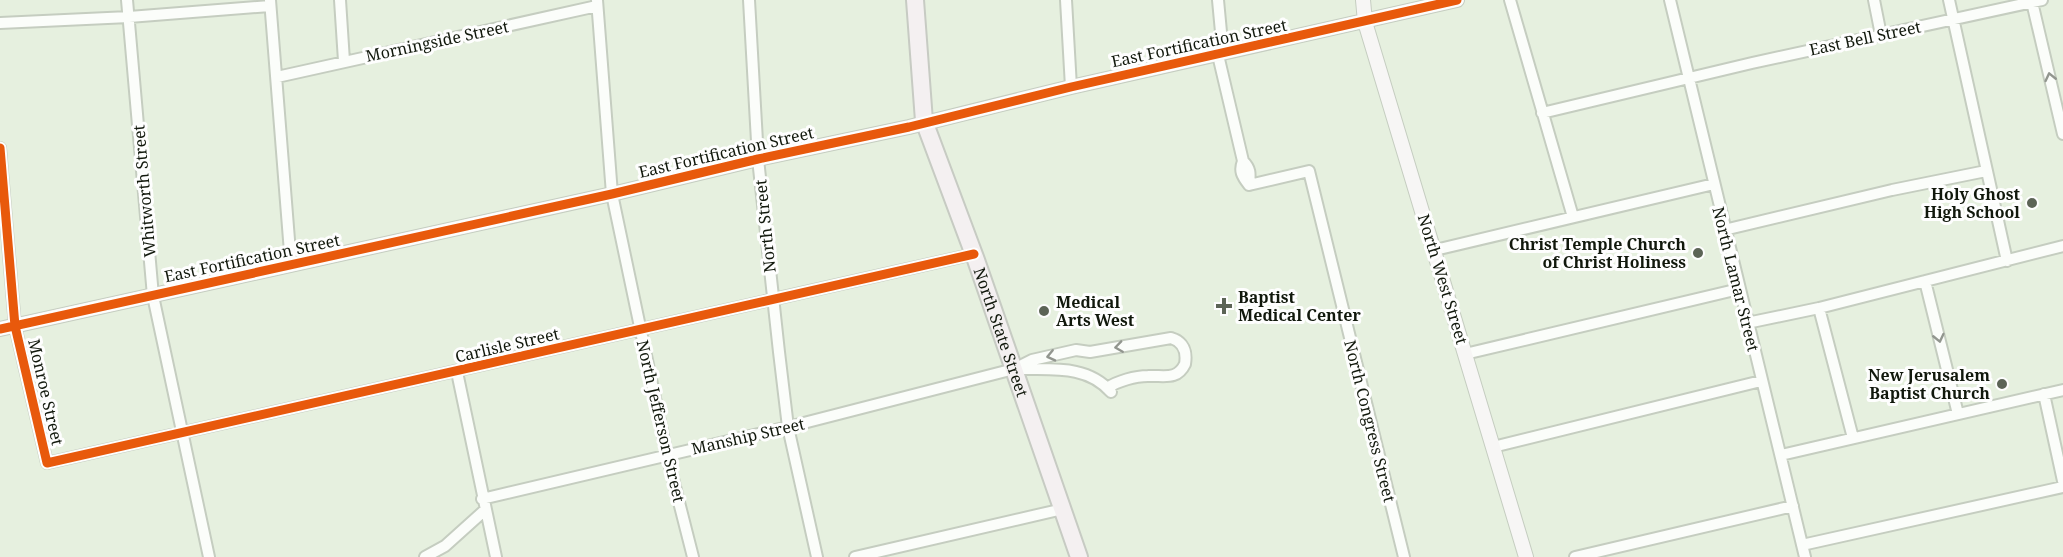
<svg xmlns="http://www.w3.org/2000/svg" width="2063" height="557" font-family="'Noto Serif',serif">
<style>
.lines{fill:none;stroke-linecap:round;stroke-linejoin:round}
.street-casing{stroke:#c5cdc0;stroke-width:14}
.secondary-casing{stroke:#c5cdc0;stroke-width:16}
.primary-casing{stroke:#c7cbc3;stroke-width:20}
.street{stroke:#fbfdfa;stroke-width:10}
.secondary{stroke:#f7f6f5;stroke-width:14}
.primary{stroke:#f4f0f1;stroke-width:16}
.cycleway-casing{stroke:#fefefe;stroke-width:13}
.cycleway{stroke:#e8590c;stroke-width:9}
.oneway{stroke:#92968f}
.poi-dot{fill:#5c6456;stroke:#fefefe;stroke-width:2}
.labels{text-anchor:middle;stroke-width:6;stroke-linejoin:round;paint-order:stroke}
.street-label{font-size:16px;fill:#11180c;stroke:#fefefe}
.poi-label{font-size:16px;font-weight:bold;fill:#11180c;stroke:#fefefe;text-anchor:end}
</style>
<rect width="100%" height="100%" fill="#e6f0df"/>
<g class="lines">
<g class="street-casing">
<path id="street" d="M127,0l26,296 56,261
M270,0l21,265
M340,0l4,61
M597,0l15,194 55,261 26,102
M749,0l9,159 21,193 9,75 29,130
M1066,0l5,87
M1218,0l3,32 -3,23 25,106c-4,10 -1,15 6,24
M1510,0l63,217
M1670,0l135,557
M1874,0l7,35
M1949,0l58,261
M2032,2l31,132
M0,23l129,-6 141,-11
M277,77l320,-71
M1542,113l210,-50 290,-63
M0,148l15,178 32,137 927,-209
M1243,161c8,8 7,13 6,24
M1249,185l60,-14 95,386
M1724,230l168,-40 94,-19
M1435,250l279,-66
M1925,281l33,133
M1819,308l34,130
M1747,323l72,-15 244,-62
M1465,354l274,-65
M1017,369c33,1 70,-5 94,23
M457,372l39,185
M2044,394l19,87
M1493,447l268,-66
M1781,455l282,-65
M482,499l306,-72 226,-58 18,-9 44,-10 14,2 81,-14c13,4 16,14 14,26 -8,17 -22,11 -37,12 -13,0 -30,5 -41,12
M1802,545l261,-58
M425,557l20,-11 40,-36
M855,557l208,-48
M1575,557l218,-51"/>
</g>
<g class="secondary-casing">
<path id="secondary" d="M1363,0l2,22 161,535
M0,329l612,-135 146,-35 151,-32 162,-40 386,-87"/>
</g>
<g class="primary-casing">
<g id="primary">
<path id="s1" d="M915,0l9,121 52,139 103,297"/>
</g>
</g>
<use href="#street" class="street"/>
<use href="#secondary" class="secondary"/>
<use href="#primary" class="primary"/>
<g class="cycleway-casing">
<path id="cycleway" d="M0,148l15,178 32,137 927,-209
M0,329l612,-135 146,-35 151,-32 162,-40 386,-87"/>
</g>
<use href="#cycleway" class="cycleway"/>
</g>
<defs><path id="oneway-chevron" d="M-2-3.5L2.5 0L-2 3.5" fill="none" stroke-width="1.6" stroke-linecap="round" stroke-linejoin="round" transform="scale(1.5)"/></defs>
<g class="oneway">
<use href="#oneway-chevron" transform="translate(2050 77) rotate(-103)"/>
<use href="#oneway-chevron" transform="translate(1939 338) rotate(77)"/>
<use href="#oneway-chevron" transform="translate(1119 347) rotate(172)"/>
<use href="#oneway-chevron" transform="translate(1051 356) rotate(167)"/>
</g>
<g class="poi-dot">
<circle cx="2032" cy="203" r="6"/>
<circle cx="1698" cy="253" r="6"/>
<path d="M1221 297h6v6h6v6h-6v6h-6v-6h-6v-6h6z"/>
<circle cx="1044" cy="311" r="6"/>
<circle cx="2002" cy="384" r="6"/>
</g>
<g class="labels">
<g class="street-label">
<text transform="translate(1865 38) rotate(-12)" y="6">East Bell Street</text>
<text transform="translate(437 41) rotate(-12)" y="6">Morningside Street</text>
<text transform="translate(1199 43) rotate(-12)" y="6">East Fortification Street</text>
<text transform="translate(726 152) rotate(-13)" y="6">East Fortification Street</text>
<text transform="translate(144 191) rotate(-95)" y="6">Whitworth Street</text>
<text transform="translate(765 226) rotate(-96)" y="6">North Street</text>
<text transform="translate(252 258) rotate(-12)" y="6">East Fortification Street</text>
<text transform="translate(1443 279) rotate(73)" y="6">North West Street</text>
<text transform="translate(1736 279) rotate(76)" y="6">North Lamar Street</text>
<text dy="6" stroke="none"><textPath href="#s1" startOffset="346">North State Street</textPath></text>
<text transform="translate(507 345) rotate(-13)" y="6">Carlisle Street</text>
<text transform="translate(46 392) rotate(77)" y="6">Monroe Street</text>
<text transform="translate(661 421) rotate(77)" y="6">North Jefferson Street</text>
<text transform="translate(1370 421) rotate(76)" y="6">North Congress Street</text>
<text transform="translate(748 436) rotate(-13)" y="6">Manship Street</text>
</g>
<g class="poi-label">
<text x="2020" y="200">Holy Ghost<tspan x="2020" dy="18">High School</tspan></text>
<text x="1686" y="250">Christ Temple Church<tspan x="1686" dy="18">of Christ Holiness</tspan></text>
<text x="1238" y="303" text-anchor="start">Baptist<tspan x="1238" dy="18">Medical Center</tspan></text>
<text x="1056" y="308" text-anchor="start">Medical<tspan x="1056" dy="18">Arts West</tspan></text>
<text x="1990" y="381">New Jerusalem<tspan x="1990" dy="18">Baptist Church</tspan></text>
</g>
</g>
</svg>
